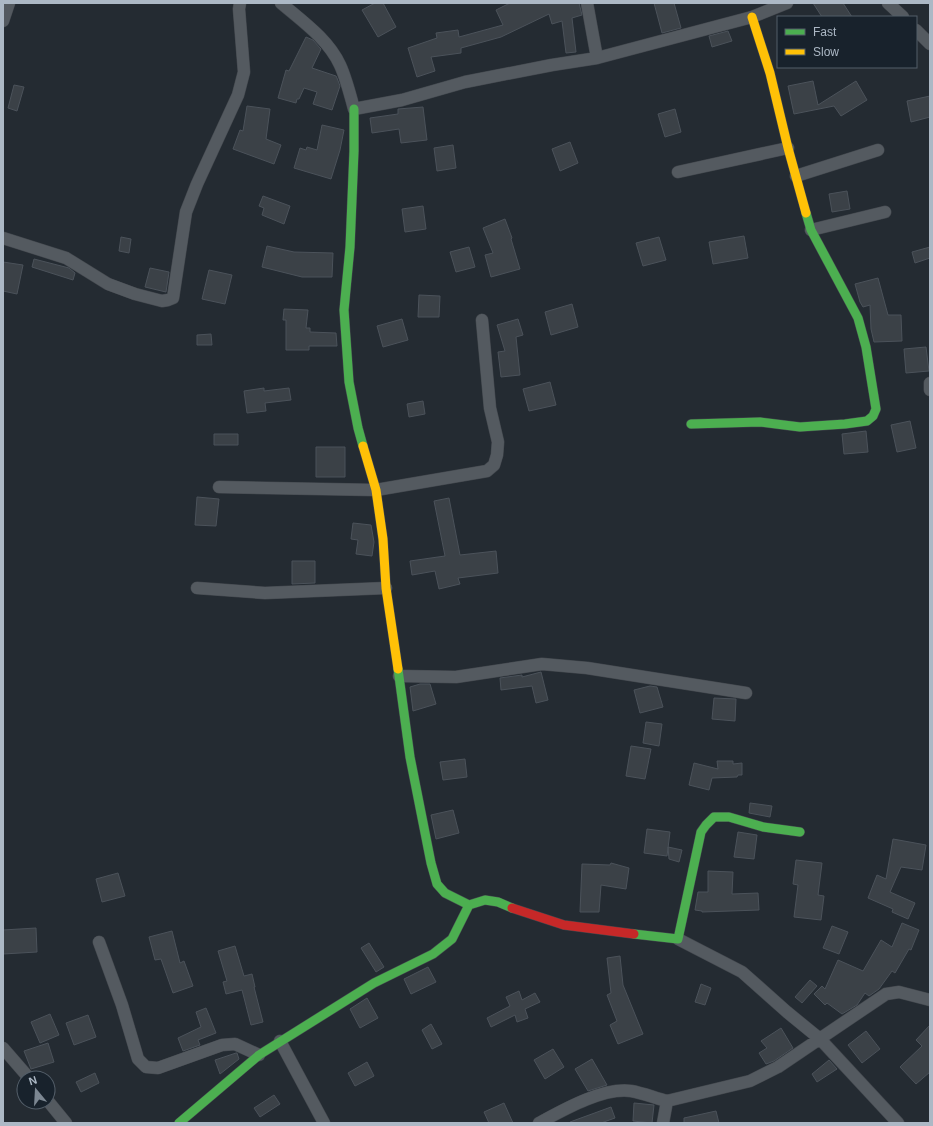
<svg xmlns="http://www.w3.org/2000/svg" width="933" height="1126" font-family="Arial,sans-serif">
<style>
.building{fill:#3b4147;stroke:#4b525a}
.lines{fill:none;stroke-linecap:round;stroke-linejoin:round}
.street-casing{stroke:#42474d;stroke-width:13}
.fast-casing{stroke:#42474d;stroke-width:10}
.slow-casing{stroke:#42474d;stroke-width:10}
.jam-casing{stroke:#42474d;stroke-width:10}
.street{stroke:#545a60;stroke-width:12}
.fast{stroke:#4caf50;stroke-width:9}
.slow{stroke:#ffc107;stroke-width:9}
.jam{stroke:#c62828;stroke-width:9}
</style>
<rect width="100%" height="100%" fill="#242b32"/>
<path class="building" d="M375,3h8l13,24 -18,10 -16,-27z
M510,3h69l3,12 -10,3 4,34 -10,1 -4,-32 -10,3 -3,-10 -48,23 -40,11v5l-30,4 4,14 -18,6 -9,-29 29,-10 -1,-5 22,-3 1,7 44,-12 -7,-15z
M654,3h20l7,25 -19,5z
M813,3h30l9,14h-30z
M728,31l4,10 -20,6 -3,-11z
M306,37l7,3 8,9 -9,19 24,8 1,2 3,8 -8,24 -19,-6 4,-12 -13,-4 -5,11h-2l-1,4 -18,-5 8,-28 3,1z
M813,81l5,24 38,-24 11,19 -26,16 -7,-10 -40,8 -6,-28z
M14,85l10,2 -7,24 -9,-3z
M930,96v21l-19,5 -4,-21z
M247,106l23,3 -4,30 15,6 -7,19 -41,-15 7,-19 3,1z
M423,107l4,33 -26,3 -2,-14 -27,4 -2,-15 28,-4v-5z
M675,109l6,23 -16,5 -7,-23z
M322,125l22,5 -4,20 -9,29 -37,-11 6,-20 6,2 1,-3 10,3z
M570,142l8,21 -18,8 -8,-22z
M453,145l3,23 -19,3 -3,-23z
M847,191l3,18 -18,3 -3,-18z
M263,196l27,10 -6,18 -22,-9 2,-7 -5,-2z
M423,206l3,23 -21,3 -3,-23z
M505,219l7,19 -1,1 9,30 -29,8 -6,-22 8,-2 -10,-25z
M744,236l4,22 -35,6 -4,-22z
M121,237l10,2 -2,14 -10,-2z
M659,237l7,23 -23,6 -7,-23z
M267,246l27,6 39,1 -1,24h-30l-40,-10z
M469,247l6,20 -19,5 -6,-20z
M930,247v11l-15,5 -3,-11z
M34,259l35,9 6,5 -2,7 -41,-13z
M3,262l20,3 -6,29 -14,-3z
M150,268l19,4 -3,20 -21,-5z
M209,270l23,5 -7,29 -23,-5z
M878,278l10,37h13l1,26 -28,1 -3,-13 -1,-24 -7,2 -3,-5 -5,-18z
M419,295l21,1 -1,21h-21z
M572,304l6,23 -27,8 -6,-23z
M284,309l24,1 -2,18h4v4l26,1 1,13h-28v4h-23v-30h-3z
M402,319l6,21 -25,7 -6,-21z
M518,319l5,16 -7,2 4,38 -19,2 -3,-25 7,-1 -8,-26z
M211,334l1,11h-15v-10z
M926,347l3,24 -23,2 -2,-24z
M550,382l6,23 -27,6 -6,-22z
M264,388v3l25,-3 2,12 -26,3 1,8 -19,2 -3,-22z
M423,401l2,13 -16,3 -2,-13z
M910,421l6,27 -19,4 -6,-27z
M866,431l2,21 -24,2 -2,-20z
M214,434h24v11h-24z
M316,447h29v30h-29z
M197,497l22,2 -3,27 -21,-1z
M449,498l11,57 36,-4 2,22 -40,5 2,6 -21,5 -4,-18 -23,4 -2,-14 35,-5 -11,-55z
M353,523l18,2 3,17 -2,14 -16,-2 2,-14 -7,-1z
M292,561h23v22l-23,1z
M541,672l7,28 -12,3 -4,-17 -31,4 -1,-12 22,-3v2z
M420,684h10l6,20 -23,7 -3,-24z
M650,686l7,1 6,20 -23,6 -6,-23z
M714,698l22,1 -1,22 -23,-2z
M646,722l16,2 -3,22 -16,-3z
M631,746l20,3 -6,30 -19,-3z
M465,759l2,18 -24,3 -3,-18z
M717,761h16v3l9,-1v12h-4l-1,2 -25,1 -3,12 -20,-5 5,-22 24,6z
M750,803l22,3 -2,11 -21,-4z
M453,810l6,23 -23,6 -5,-24z
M647,829l23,3 -3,24 -23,-3z
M738,832l19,3 -3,24 -20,-2z
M893,839l33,6 -4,25 -21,-3 -11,25 25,11 -7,16 -16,-7 1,-3 -25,-11 9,-23 9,4z
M668,847l14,3 -3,12 -10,-3z
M796,860l26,3 -4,32 6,1 -3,24 -27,-3 4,-32 -5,-1z
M611,863l18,5 -3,21 -25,-4 -2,27h-19l2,-48 28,1z
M708,871l25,1 -1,22 26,-1 1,17 -57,2v-1l-7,-1 3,-18h10z
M118,873l7,23 -23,6 -6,-23z
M902,923l17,7 -8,20 -2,-1 -14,24 -3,-2 -13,18 -10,7 -4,-3 -8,12 -15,9 -15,-11 -2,2 -11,-11 8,-8 3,3 13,-29 25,11 18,-31 11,7z
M832,926l16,6 -9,22 -16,-6z
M36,928l1,24 -34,2v-24z
M172,931l8,32 4,-2 9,25 -20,7 -12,-34 -6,1 -6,-23z
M369,943l15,24 -8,5 -15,-24z
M235,946l9,30 8,-2 3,13h-1l9,35 -12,3 -9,-35 -16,4 -3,-12 4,-1 -9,-30z
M620,956l3,29 20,49 -25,10 -8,-19 7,-4 -10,-26 4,-2 -4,-35z
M428,967l8,15 -25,12 -7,-15z
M810,980l7,6 -15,17 -7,-6z
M701,984l10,4 -6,17 -10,-3z
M519,991l3,9 13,-7 5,9 -15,7 3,9 -11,4 -2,-7 -24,12 -4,-9 23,-12 -4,-9z
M367,998l11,20 -18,10 -10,-19z
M206,1008l10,25 -18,7 2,5 -17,6 -5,-13 23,-11 -5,-15z
M50,1014l9,21 -19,8 -9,-21z
M88,1015l8,22 -22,8 -8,-22z
M431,1024l11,20 -10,5 -10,-19z
M930,1025v47l-14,12 -16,-17 22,-21 -6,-6z
M781,1028l12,20 -19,13 -8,3 -7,-11 8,-5 -6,-7z
M866,1031l14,18 -18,14 -14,-18z
M48,1043l6,19 -23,7 -7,-18z
M553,1049l11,18 -19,12 -11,-19z
M236,1053h1l2,6 -19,15 -5,-14z
M592,1059l15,26 -19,6 -13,-22z
M829,1060l8,9 -20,13 -5,-8z
M367,1062l7,14 -19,10 -7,-13z
M95,1073l4,10 -18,9 -5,-10z
M274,1095l6,9 -20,13 -6,-9z
M504,1103l9,20h-24l-5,-11z
M634,1103l20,2 -2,18 -19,-2z
M611,1107l4,11 -14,5h-31v-1z
M716,1111l3,12h-35v-5z"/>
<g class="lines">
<g class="street-casing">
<path id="street" d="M281,3c21,18 47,36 59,62 6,13 10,29 14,44l48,-9 63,-18 87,-17 45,-7 155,-41 35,-14
M587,3l10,55
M888,3l15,14
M3,21l6,-18
M916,30l14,14
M678,172l110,-24
M796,176l82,-26
M811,230l74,-18
M3,238l63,20 42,26 27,10 27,7 6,-1 5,-2 13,-86 11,-28 41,-89 6,-23 -5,-63 1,-6
M930,383v7
M219,487l157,3 111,-19 7,-6 3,-10 1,-13 -8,-34 -8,-88
M197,588l68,5 121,-5
M399,676l57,1 86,-13 45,4 159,25
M678,939l64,33 45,40 33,27 78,84
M99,942l23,63 16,54 8,8 12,1 64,-23 13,-1 24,11
M280,1041l44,82
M3,1048l26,30
M48,1101l18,22
M539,1123c24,-13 64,-36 92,-32 12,2 24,7 36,10
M663,1123l4,-22 83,-20 28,-14 108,-73 13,-2 31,8"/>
</g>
<g class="fast-casing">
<path id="fast" d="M354,109v42l-4,96 -6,63 5,72 9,46 5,18
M691,424l69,-2 40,5 45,-3 22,-3 6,-5 3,-7 -10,-62 -8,-29 -47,-88 -5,-17
M398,669l12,88 21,106 6,21 8,9 24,12
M634,934l44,5 23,-107 5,-7 8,-8h15l34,10 37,5
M179,1123l80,-68 115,-72 59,-29 19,-15 17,-34 16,-5 13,2 14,6"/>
</g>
<g class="slow-casing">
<path id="slow" d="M752,17l18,56 18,75 18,65
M363,446l13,44 7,49 3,49 12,81"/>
</g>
<g class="jam-casing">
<path id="jam" d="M512,908l52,17 70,9"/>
</g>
<use href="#street" class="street"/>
<use href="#fast" class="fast"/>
<use href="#slow" class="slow"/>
<use href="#jam" class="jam"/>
</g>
<rect width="933" height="1126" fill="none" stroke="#acb8c5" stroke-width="8"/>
<rect x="777" y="16" width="140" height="52" fill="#18222c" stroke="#535e69"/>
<rect x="785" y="29" width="20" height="6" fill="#4caf50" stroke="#535e69"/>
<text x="813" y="36" font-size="12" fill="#acb8c5">Fast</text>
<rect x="785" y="49" width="20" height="6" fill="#ffc107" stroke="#535e69"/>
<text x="813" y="56" font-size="12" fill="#acb8c5">Slow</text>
<g transform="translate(36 1090) rotate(342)"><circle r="19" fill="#18222c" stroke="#535e69"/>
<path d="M0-3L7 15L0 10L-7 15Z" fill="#7c8792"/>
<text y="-6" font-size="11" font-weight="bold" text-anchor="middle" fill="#acb8c5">N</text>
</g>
</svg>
